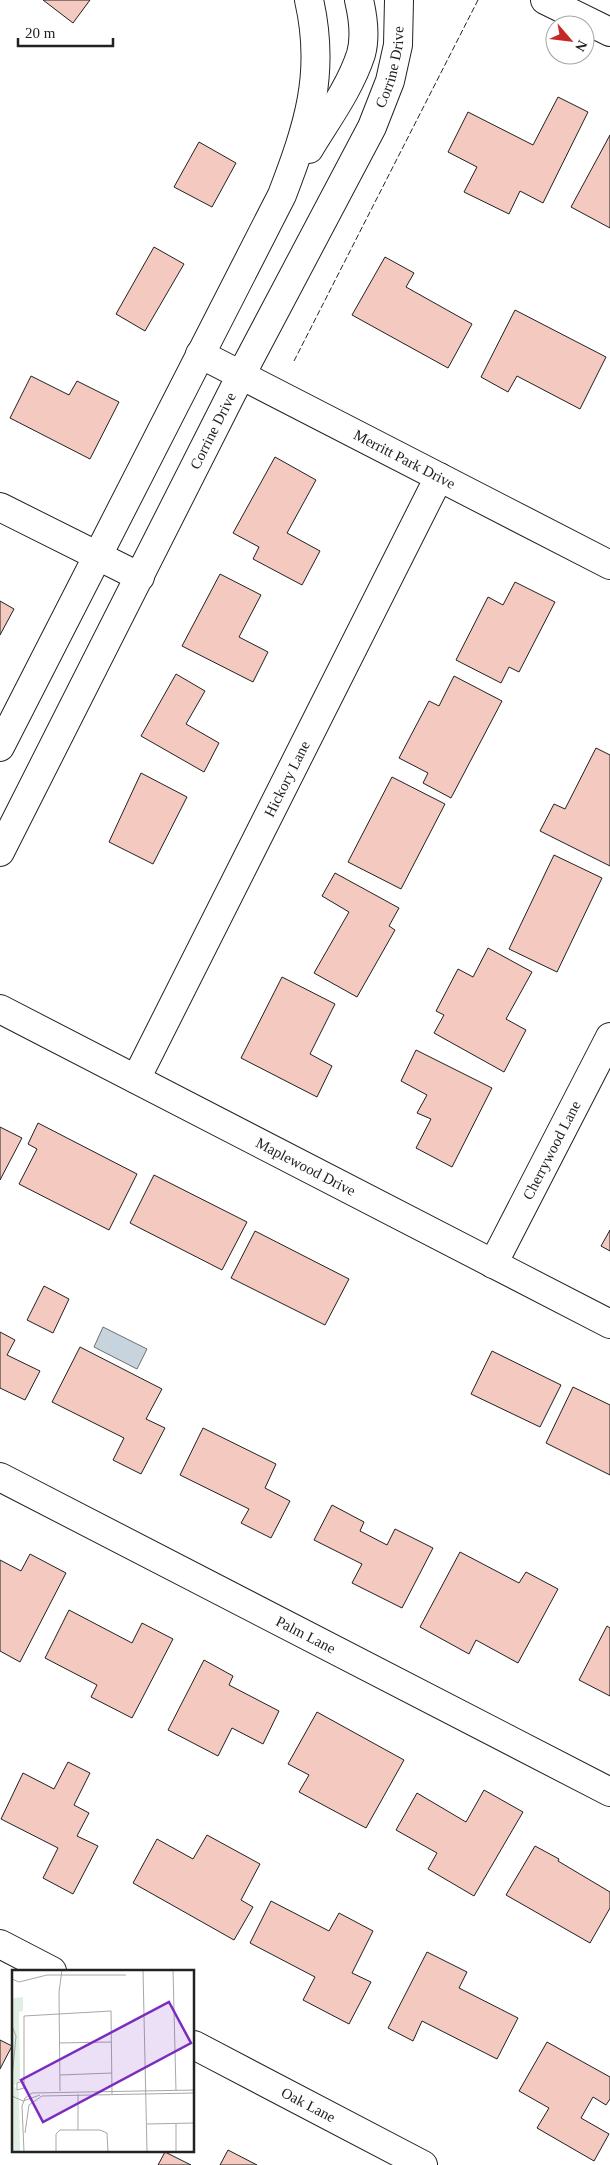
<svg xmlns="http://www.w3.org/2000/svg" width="610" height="2165" font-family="'Times New Roman',serif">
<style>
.water{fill:#c7d3dd;stroke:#6f6f6f}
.building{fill:#f3c9c0;stroke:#222}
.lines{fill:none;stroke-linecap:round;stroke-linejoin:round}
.minor-casing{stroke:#222;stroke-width:30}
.tertiary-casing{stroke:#222;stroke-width:30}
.minor{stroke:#fff;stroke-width:28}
.tertiary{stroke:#fff;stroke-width:28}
.fence{stroke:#222;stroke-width:1;stroke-dasharray:6 2.5;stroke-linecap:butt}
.labels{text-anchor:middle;stroke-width:4;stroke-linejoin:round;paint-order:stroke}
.street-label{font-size:15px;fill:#222;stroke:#fff}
.inset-road{fill:none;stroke:#a7a7a7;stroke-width:1}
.view{fill:#7b2cbf;fill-opacity:0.15;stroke:#7b2cbf;stroke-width:2.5}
.inset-edge{fill:none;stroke:#222;stroke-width:2.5}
</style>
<rect width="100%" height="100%" fill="#fff"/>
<path class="water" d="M103,1327l44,22 -10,20 -43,-22z"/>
<path class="building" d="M43,0h47l-17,23z
M558,97l30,15 -45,91 -23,-12 -11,23 -45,-22 13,-25 -29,-15 20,-40 65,33z
M610,135v93l-39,-21z
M199,142l37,21 -24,44 -38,-20z
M154,247l30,17 -39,67 -29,-17z
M385,257l29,16 -8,14 66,37 -24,44 -96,-53z
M515,310l91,47 -26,52 -63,-33 -9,16 -27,-15z
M31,376l38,19 8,-14 42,21 -29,57 -80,-41z
M275,457l41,23 -29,53 33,18 -18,34 -49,-26 6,-12 -26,-14z
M220,574l41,21 -22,42 29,15 -15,30 -71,-36z
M515,582l40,20 -36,70 -10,-5 -8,16 -45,-23 32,-63 15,8z
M0,601l14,8 -14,26z
M176,674l29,17 -19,33 33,19 -15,29 -63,-36z
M454,676l48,25 -51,97 -28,-15 5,-10 -29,-15 30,-57 10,5z
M596,748l14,7v111l-70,-35 14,-27 11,5z
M141,773l46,24 -34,67 -44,-22z
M392,777l53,27 -44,85 -53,-27z
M554,855l48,23 -45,94 -48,-23z
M335,873l64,35 -10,18 6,4 -38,67 -43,-24 35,-61 -27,-16z
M488,948l44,24 -26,47 20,11 -22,42 -70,-39 10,-18 -8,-4 22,-42 15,8z
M282,977l53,27 -25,50 22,12 -15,31 -76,-39z
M416,1050l76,38 -40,79 -36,-19 15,-29 -14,-6 10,-18 -26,-14z
M38,1123l99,51 -28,56 -90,-46 18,-35 -9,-5z
M0,1127l22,11 -22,42z
M154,1175l93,47 -25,48 -92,-47z
M610,1230v21l-9,-5z
M255,1231l94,48 -24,46 -94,-47z
M44,1286l25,13 -16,34 -26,-13z
M0,1332l15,8 -8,15 33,16 -15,29 -25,-12z
M80,1347l82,42 -16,30 19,9 -24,46 -28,-14 11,-22 -72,-36z
M492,1351l69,34 -21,42 -69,-33z
M573,1387l37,18v70l-64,-32z
M203,1428l73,36 -11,24 25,13 -19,37 -30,-15 8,-14 -69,-34z
M332,1505l32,17 -4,9 27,14 8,-16 38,19 -31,60 -50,-25 10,-19 -48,-24z
M460,1552l59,31 7,-11 32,17 -40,74 -42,-23 -7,14 -49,-27z
M30,1554l36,19 -46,89 -20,-11v-91l21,11z
M69,1610l63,33 10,-20 31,16 -41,79 -41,-21 6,-12 -52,-27z
M607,1626l3,2v68l-31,-16z
M204,1660l29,16 -4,9 50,26 -16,33 -31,-16 -14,28 -50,-26z
M317,1712l87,48 -38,68 -67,-36 10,-17 -21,-11z
M68,1762l22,11 -16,32 15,8 -12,23 21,10 -25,48 -30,-16 15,-30 -57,-29 22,-46 31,16z
M484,1790l39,22 -49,84 -46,-27 9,-16 -41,-23 21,-37 49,29z
M207,1835l53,29 -19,36 12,7 -19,33 -101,-57 24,-44 36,20z
M535,1846l24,13 -1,2 52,31v16l-20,35 -84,-48z
M271,1901l58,30 10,-18 34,18 -21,42 19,9 -22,42 -46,-24 12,-23 -65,-34z
M427,1952l40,20 -8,16 59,30 -21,41 -75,-38 -9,20 -25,-13z
M0,2040l12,6 -12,23z
M547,2042l63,35v22l-4,6 -13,-8 -12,21 28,16 -15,27 -57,-33 12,-20 -30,-17z
M228,2150l29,15h-37z
M165,2152l26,13h-33z"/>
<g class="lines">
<g class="minor-casing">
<g id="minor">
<path d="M545,0l65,32"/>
<path id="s1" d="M200,354l410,211"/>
<path d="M0,507l140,70"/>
<path id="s2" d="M0,1009l610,315"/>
<path id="s3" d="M136,1079l303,-602"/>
<path id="s4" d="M493,1264l117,-227"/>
<path id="s5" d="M0,1477l610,315"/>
<path d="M0,1944l52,27"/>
<path id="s6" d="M194,2045l229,120"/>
</g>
</g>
<g class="tertiary-casing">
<g id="tertiary">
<path d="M309,149c18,-30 41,-61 52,-95 5,-18 2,-37 -2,-54"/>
<path d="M0,747l282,-552c26,-68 44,-121 27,-195"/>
<path id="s7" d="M0,852l241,-477 131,-248 18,-46 8,-36 1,-45"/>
</g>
</g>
<use href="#minor" class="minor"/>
<use href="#tertiary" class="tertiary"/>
<path class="fence" d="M294,361l184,-361"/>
</g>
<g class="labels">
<g class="street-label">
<text dy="5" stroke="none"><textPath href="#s7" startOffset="878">Corrine Drive</textPath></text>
<text dy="5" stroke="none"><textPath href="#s7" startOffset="472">Corrine Drive</textPath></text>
<text dy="5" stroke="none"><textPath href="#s1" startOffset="230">Merritt Park Drive</textPath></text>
<text dy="5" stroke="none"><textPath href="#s3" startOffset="336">Hickory Lane</textPath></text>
<text dy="5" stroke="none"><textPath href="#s4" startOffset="128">Cherrywood Lane</textPath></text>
<text dy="5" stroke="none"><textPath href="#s2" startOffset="344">Maplewood Drive</textPath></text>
<text dy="5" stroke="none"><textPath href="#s5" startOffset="344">Palm Lane</textPath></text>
<text dy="5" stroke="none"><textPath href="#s6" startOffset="129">Oak Lane</textPath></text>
</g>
</g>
<g transform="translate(12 1970)">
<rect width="182" height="182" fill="#fff"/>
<path d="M11,27v14l-4,1 1,68 -6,6 5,6 1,60h-8v-154z" fill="#e0efe3"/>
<path class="inset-road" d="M131,0l4,182M161,0l3,121M0,9l7,3 28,-7h79M0,56l4,10 -4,42M47,73l52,-1M48,105l52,-2M11,111l-6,2v7l7,-2v-72l87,-5 1,83M48,121l-1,-99 3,-22M66,124v36M0,126l11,5 17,-6M135,154l48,-1M164,154v28M13,163l4,-28 13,-9 153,-3M12,182l-2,-46 3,-8 7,-5 163,-3M44,182v-18l4,-4h40l7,3 1,19"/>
<path class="view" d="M157,32l22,41 -148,79 -22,-42z"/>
<rect width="182" height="182" class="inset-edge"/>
</g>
<g transform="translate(570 40) rotate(118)"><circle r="24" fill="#ffffff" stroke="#a7a7a7"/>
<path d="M0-4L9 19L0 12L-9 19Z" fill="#c62828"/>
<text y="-8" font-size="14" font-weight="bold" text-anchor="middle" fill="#222222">N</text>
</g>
<path d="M18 38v8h95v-8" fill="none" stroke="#222222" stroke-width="2.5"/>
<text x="25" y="38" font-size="15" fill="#222222" stroke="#ffffff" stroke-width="4" paint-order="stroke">20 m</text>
</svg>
